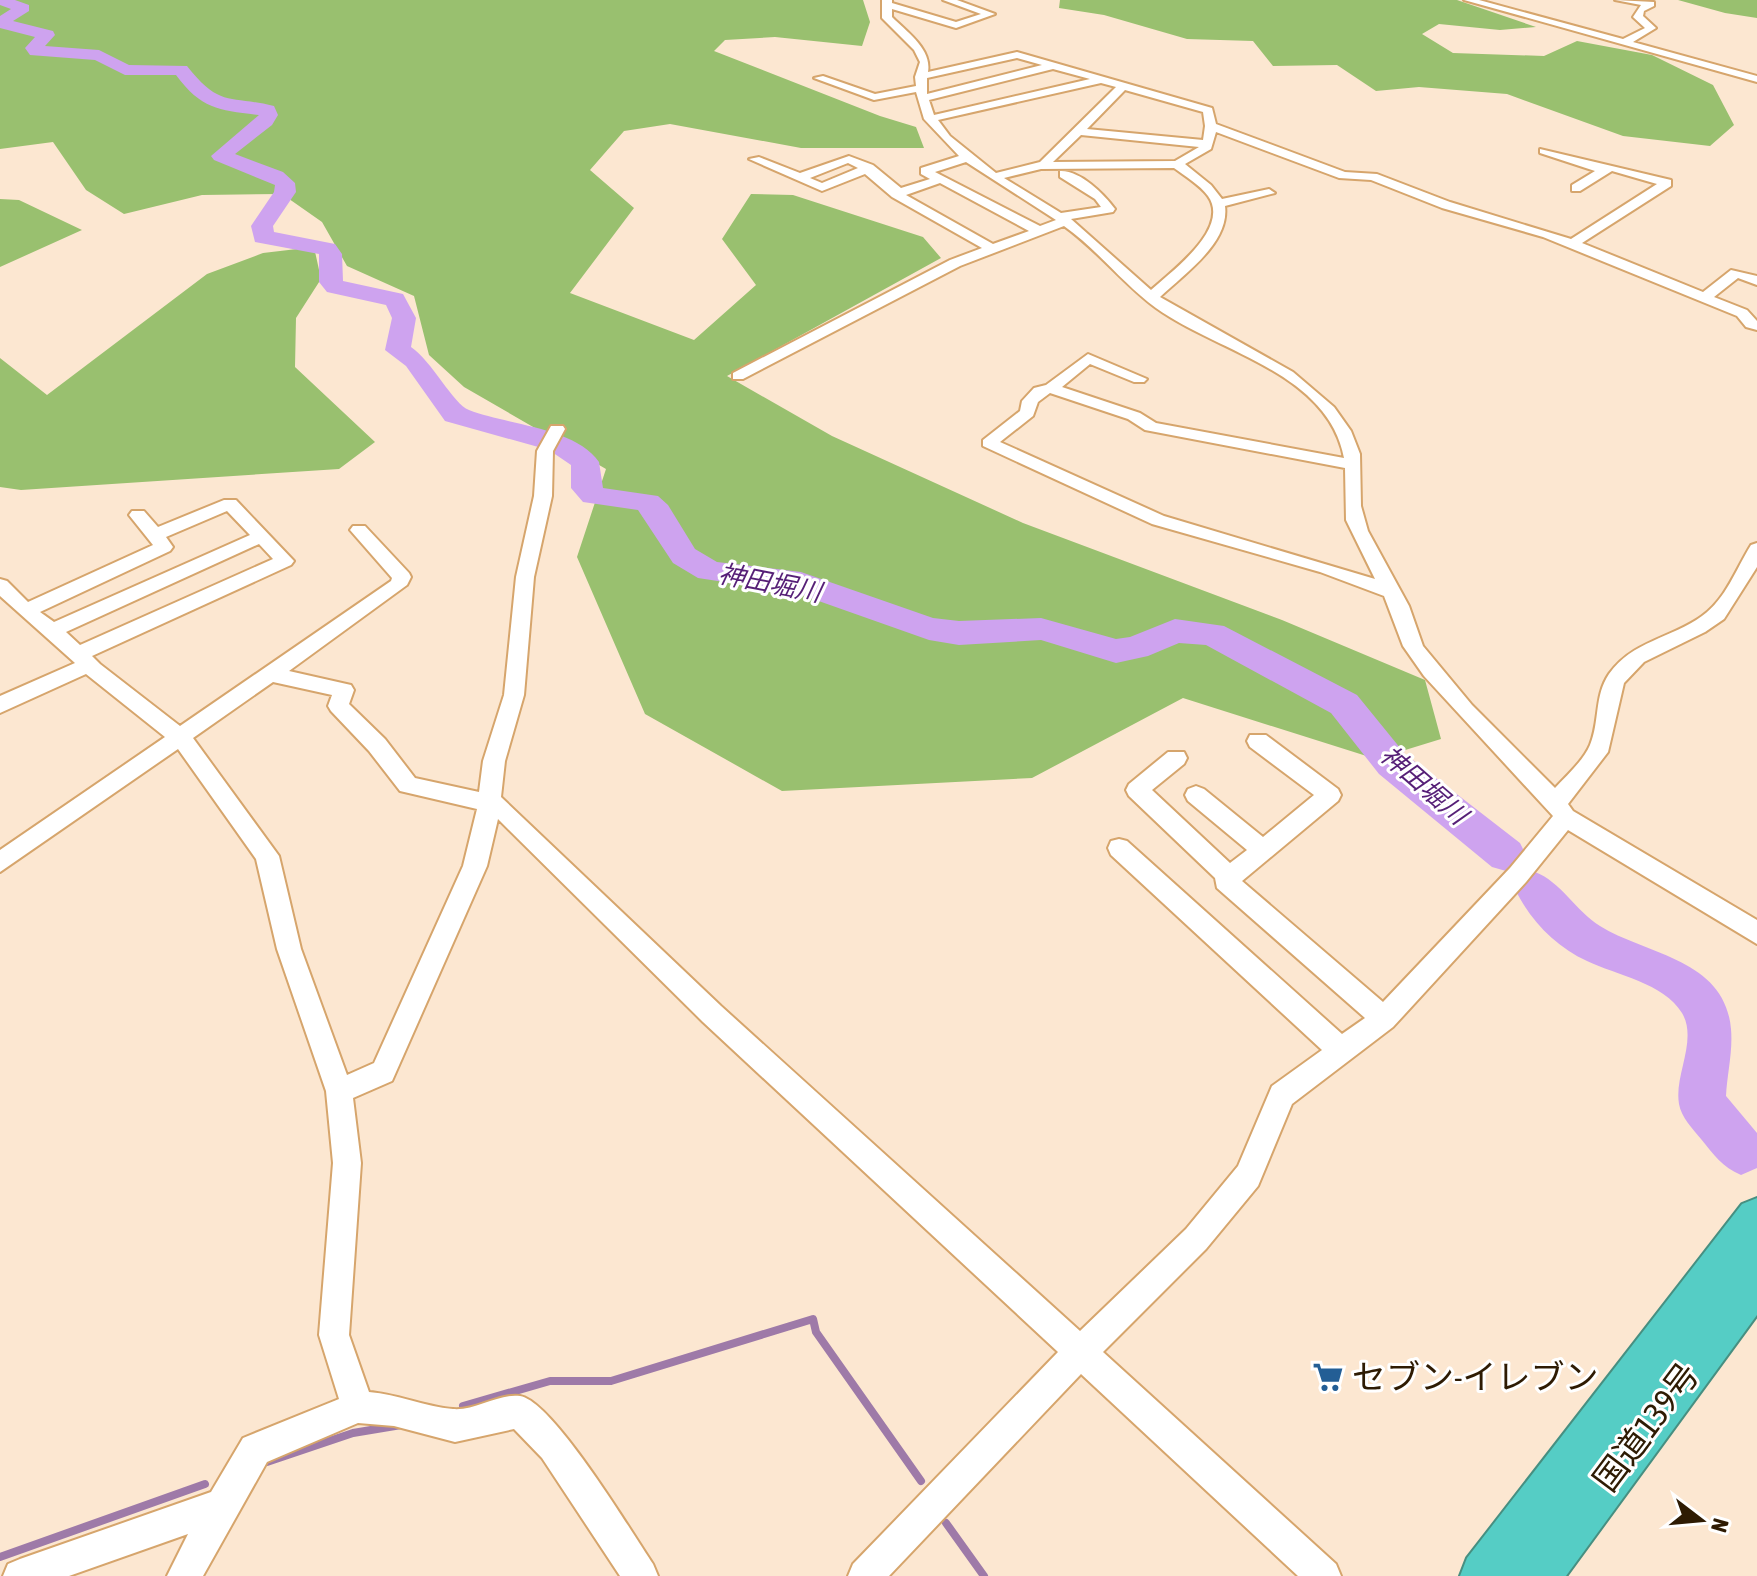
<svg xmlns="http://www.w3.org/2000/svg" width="1757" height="1576" font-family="'Asap Condensed','Noto Sans JP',sans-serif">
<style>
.forest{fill:#99c06f}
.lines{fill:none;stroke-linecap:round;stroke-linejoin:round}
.stream{stroke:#9e7aa8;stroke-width:8}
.river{fill:#cea3ef;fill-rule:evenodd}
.minor-casing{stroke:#d6a56c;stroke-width:4}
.highway-casing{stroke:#478f81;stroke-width:4}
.minor{fill:#fff;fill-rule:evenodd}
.highway{fill:#55cdc5;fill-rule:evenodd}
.labels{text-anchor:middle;stroke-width:6;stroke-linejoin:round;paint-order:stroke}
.far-water-label{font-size:26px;font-style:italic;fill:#561f77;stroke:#fff}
.near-poi-label{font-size:34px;fill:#2e1b03;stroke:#fff;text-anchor:start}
.near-street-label{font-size:34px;fill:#2e1b03;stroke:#fff}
</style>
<rect width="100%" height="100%" fill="#fce7d1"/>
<path class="forest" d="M0,0h863l7,22 -8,24 -87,-9 -50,3 -11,11 166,65 36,11 8,21h-123l-131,-24 -46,7 -34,39 44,38 -64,85 124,47 62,-55 -34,-46 29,-45 42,1 130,42 18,21 -214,118 105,60 191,87 259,97 143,60 16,59 -65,20 -193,-61 -151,80 -250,13 -137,-77 -68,-157 29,-88 -142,-82 -35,-32 -15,-59 -67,-30 -25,-44 -40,-28 -80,1 -78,19 -38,-24 -33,-48 -53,7z
M1060,0h397l79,27 -36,3 -61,-6 -17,10 31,19 91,3 33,-15 75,14 61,30 21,40 -24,21 -87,-10 -116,-42 -88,-7 -43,4 -39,-26 -64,1 -20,-25 -66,-2 -83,-24 -45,-7z
M1678,0h79v18l-32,-5z
M0,199l19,1 63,30 -82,37z
M314,247l7,32 -25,39 -1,49 80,75 -36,27 -318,21 -21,-3v-129l47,37 160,-121 56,-21z"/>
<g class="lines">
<path class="stream" d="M463,1406l87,-25h61l202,-62 3,13 105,149
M267,1462l86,-29 48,-8
M946,1523l38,53
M0,1557l205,-73"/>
<path class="river" d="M0,0h15l14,5v6l-16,10 40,10 2,4 -10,11 54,4 30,15 58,1c33,42 42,29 87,40l4,9 -6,10 -37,29 48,18 12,11 1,9 -23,34 1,6 61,12 7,10 1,27 60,13 13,24 -5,29c21,14 42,57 58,63 38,15 106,17 130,52l4,26 55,8 10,9 27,44 22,13 84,10 132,46 26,3 82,-3 75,21 14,-2 45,-18 49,7 133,69 48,59 115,89 6,12 -6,12 -14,4 -14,-4 -113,-93 -48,-61 -125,-68 -27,-2 -31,13 -32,7 -75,-23 -82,5 -30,-5 -133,-47 -98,-15 -25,-15 -35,-53 -55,-8 -12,-14v-23l-22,-15 -104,-29 -39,-55 -21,-16 7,-32 -6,-13 -59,-13 -8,-10v-28l-64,-12 -4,-16 23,-34 1,-7 -61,-25 -3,-4 48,-41c-40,-5 -57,-5 -83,-40h-51l-30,-15 -65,-5 -5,-7 10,-11 -35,-9v-12l11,-7 -11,-4z
M1535,872c25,9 41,39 65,54 47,29 125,33 131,103 2,23 -4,45 -5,67l31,37v35l-16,7c-19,-8 -27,-20 -40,-36 -8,-10 -20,-22 -22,-35 -5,-29 19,-64 3,-91 -18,-30 -66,-38 -95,-52 -32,-15 -57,-41 -72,-72l6,-12z"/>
<g class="minor-casing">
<path id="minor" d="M882,0h10v3l64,19 25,-8 -38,-14h14l38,14 -39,14 -64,-19v8c15,15 40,32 36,55l89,-20 195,56 4,16 129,48 32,2 73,28 121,37 86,-55 -45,-13 -32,20h-8v-6l23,-14 -55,-18v-4l131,31v6l-89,57 121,49 28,-22 26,6v9l-19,-7 -24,19 33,13 10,11v9l-11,-3 -9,-11 -194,-79 -101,-29 -71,-28 -32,-2 -123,-46 -5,17 -26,15 26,21 11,14 47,-10 6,4 -50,13c5,37 -42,69 -65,91l133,75 41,35 17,24 9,23 1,52 7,25 41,75 14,40 49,59 83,83c12,-13 28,-27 35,-43 10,-24 4,-49 19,-71 23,-33 63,-36 93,-58 24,-17 34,-47 49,-71l6,-2v24l-33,52 -19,13 -61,30 -20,21 -16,69 -40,52 5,7 184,109v24l-189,-114 -42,52 -133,145 -101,77 -34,82 -52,63 -103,103 233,212 5,12h-43l-217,-202 -192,202h-41l5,-12 205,-212 -355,-330 -205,-203 -11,47 -95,215 -39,17 8,65 -12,172 20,57c29,2 56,15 84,17 22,2 46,-16 67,-13 33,5 112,137 133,168l5,12h-38l-78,-118 -28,-29 -59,13 -61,-16 -36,-3 -91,39 -64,114h-36l21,-42 -119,42h-66l5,-12 12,-5 191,-67 32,-54 96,-39 -20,-64 14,-172 -7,-72 -49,-142 -21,-90 -78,-110 -178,123v-22l165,-113 -79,-63 -86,39v-17l75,-33 -75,-67v-17l7,2 21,21 125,-57 -24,-30 3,-4h12l14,16 66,-27h12l58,61 -3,4 -199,91 8,8 80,62 211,-145 1,-3 -42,-48 3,-4h12l44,47 2,4 -4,8 -118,86 62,14 3,5 -5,14 36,35 30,39 64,14 4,-31 21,-66 12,-118 18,-81 3,-45 14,-25h12l2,3 -12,22 -1,45 -18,81 -10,118 -19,66 -4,36 220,209 359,325 106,-102 52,-63 34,-80 50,-36 -211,-195 -3,-7 3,-7 8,-2 8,2 215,193 23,-16 -148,-130 -2,-10 -86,-82 -3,-6 3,-6 39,-32h16l3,6 -3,6 -32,26 78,73 17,-13 -59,-49 -3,-6 3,-6 8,-3 8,3 59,48 51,-42 -64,-48 -3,-6 3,-6h16l72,54 3,6 -3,6 -96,80 141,121 127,-134 43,-52 -129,-140 -21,-30 -19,-50 -64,-24 -168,-48 -169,-78v-6l37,-29 2,-10 12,-13 12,-3 42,-31 59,25 -3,3h-10l-44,-18 -28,23 78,26 16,10 188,35c-16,-86 -127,-106 -188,-150 -33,-24 -58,-58 -92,-82l-104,40 -217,113h-10v-6l217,-113 32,-12 -90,-51 -27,-23 -43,17 -73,-32 10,-2 41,16 49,-17 24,9 28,23 29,-9 -9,-5v-6l38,-12 -35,-37 -8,-27 -42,8 -60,-22 9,-2 52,18 41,-8 -1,-9 5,-15 -6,-12 -32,-32zM1017,58l25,7 -115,29v-16zM1053,69l37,10 -156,36 -5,-15zM1101,83l15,4 -76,75 -44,11 -46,-37 -12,-16zM1125,90l78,22 2,14 -2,14 -116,-11zM1081,135l118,12 -24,14 -122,1zM966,162l90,58 -16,6 -105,-54zM848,163l10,5 -36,15 -12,-5zM1174,168c11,8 26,17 34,28 23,32 -36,75 -57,94l-80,-71 42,-7 2,-3c-11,-15 -35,-39 -55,-38v6l35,22 6,8 -40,6 -57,-35 37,-9zM940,183l89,48 -36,13 -87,-49zM1050,393l78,26 17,11 200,38 1,52 29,59 -211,-63 -164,-74 33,-26 5,-14zM227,511l23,24 -196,87 -14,-10 130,-61 3,-4 -7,-10zM259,544l14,15 -193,86 -14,-13zM273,682l59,13 -4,11 3,5 38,40 31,40 77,18 -14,57 -89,197 -27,12 -46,-126 -22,-93 -86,-118z
M1464,0h15l144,39 22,-11 -12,-11 8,-12 -26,-5 39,2v4l-10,5 -1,5 13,12 -23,14 124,34v6z"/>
</g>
<g class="highway-casing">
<path id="highway" d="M1757,1198v117l-191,261h-106l7,-18 275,-354z"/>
</g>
<use href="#minor" class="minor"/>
<use href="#highway" class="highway"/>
</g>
<defs>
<g id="supermarket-bare" transform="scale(2.4)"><path d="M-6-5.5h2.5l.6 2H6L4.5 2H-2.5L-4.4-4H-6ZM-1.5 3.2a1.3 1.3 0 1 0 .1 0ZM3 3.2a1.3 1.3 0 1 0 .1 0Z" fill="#235e95" stroke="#fff" stroke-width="2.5" paint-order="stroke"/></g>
</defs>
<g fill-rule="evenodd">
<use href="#supermarket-bare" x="1328" y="1377"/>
</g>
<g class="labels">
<g class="far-water-label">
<text transform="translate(770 583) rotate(11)" y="9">神田堀川</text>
<text transform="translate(1424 785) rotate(41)" y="9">神田堀川</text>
</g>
<g class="near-poi-label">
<text x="1352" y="1389">セブン-イレブン</text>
</g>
<g class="near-street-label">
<text transform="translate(1646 1427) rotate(-53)" y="12">国道139号</text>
</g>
</g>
<g transform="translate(1701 1520) rotate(106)" stroke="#ffffff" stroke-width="6" paint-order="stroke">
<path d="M0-6L14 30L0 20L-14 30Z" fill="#2e1b03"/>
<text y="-12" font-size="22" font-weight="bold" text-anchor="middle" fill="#2e1b03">N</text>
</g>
</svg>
